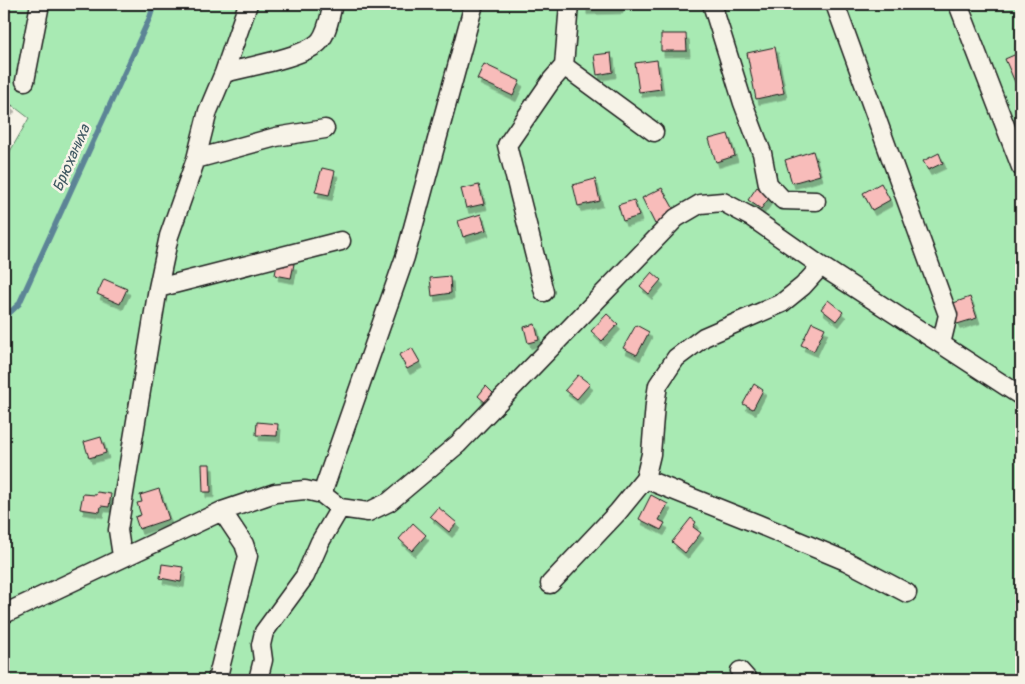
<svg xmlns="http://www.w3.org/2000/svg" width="1025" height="684" font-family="Pangolin,sans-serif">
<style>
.green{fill:#a8eab3;stroke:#628368}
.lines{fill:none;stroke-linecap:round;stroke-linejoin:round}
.stream{stroke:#5c8496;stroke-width:5.5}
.building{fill:#f8bcba;stroke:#1c1c1c;filter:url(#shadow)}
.minor-casing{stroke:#1c1c1c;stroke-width:21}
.minor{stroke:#f7f3e8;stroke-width:18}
.labels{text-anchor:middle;stroke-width:5;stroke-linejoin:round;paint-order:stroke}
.water-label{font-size:15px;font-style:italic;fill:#415963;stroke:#f7f3e8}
</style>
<defs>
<filter id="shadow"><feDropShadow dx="3" dy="5.5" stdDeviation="0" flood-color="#0004"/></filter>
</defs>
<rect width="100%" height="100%" fill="#f7f3e8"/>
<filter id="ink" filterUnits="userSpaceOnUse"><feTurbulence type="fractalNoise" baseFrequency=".02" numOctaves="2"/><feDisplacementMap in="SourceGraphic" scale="10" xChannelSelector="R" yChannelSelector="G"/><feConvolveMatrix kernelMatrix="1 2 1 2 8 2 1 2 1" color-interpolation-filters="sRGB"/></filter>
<g filter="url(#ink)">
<path class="green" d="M4,4h1017v676h-1017v-518l25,-44 -25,-19z"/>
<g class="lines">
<path class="stream" d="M4,318l15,-14 131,-287 4,-13"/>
</g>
<path class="building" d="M584,4h36v4l-36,1z
M661,34h25l1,17h-26z
M775,47l9,46 -28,6 -9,-46z
M1021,52v44l-16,-37z
M611,53l2,19 -16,3 -3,-20z
M657,60l4,29 -22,3 -4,-29z
M484,64l36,17 -7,15 -36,-17z
M4,99l8,7 -8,10z
M728,134l7,22 -19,6 -7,-23z
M813,151l7,24 -28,8 -7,-23z
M939,153l4,10 -15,7 -5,-9z
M322,168l13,3 -6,24 -14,-3z
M595,179l5,22 -22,5 -5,-21z
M881,183l9,17 -18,10 -9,-17z
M479,185l5,19 -18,4 -5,-19z
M757,187l13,10 -9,12 -13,-9z
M662,188l14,25 -21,11 -13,-26z
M634,200l5,16 -16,5 -5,-16z
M481,214l5,16 -23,7 -5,-16z
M286,262l8,2 -3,14 -16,-3 2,-11 8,2z
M652,272l9,8 -12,14 -9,-8z
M450,276l1,17 -19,3 -2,-18z
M104,279l23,10 -7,15 -23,-10z
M970,297l7,21 -20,6 -6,-20z
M828,300l15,12 -7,9 -15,-12z
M607,314l11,10 -16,17 -11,-10z
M812,322l13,6 -11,23 -13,-6z
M535,324l4,16 -11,3 -4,-16z
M636,325l13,7 -12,23 -14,-7z
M412,348l8,14 -13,7 -8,-14z
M578,375l12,9 -13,15 -12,-9z
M754,384l9,6 -10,19 -10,-5z
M486,386l9,9 -8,9 -9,-8z
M257,422l21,2 -1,12 -21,-1z
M101,437l5,16 -17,5 -5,-16z
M202,464h8l1,28h-8z
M159,489l10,30 -30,10 -4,-12 6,-2 -4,-12 5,-1 -2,-7z
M97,492l14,2 -2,13 -8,-1 -1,6 -20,-3 3,-15 13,1z
M651,495l17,9 -9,16 6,3 -4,7 -22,-11z
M438,507l19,16 -8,9 -19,-16z
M691,518l5,4 -3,5 8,6 -16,20 -13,-11z
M413,523l13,12 -14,16 -13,-12z
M162,564l21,3 -2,15 -21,-4z"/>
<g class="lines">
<g class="minor-casing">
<path id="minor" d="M712,4l31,99 19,50 6,31 15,16 33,1
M835,4l113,311 -7,29
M958,4l63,163
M564,66l90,66
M224,73c22,-6 82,-16 96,-32 8,-10 10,-26 13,-37
M25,81l15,-77
M196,159l80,-22 49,-8
M821,266l-18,20 -21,17 -78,34 -28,21 -18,27 -3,19 -4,50 -6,25 113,45 88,37 61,32
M158,288l183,-47
M544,292l-37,-147 44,-64 13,-15 5,-62
M322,494l83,-237 69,-253
M122,556l-4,-26 40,-242 11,-52 27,-77 12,-48 16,-38 24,-69
M550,584l68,-72 27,-33
M4,614l218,-103 53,-18 30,-3 17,4 18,14 28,4 21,-10 69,-58 218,-226 24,-14 23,-2 28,15 70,49 200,130
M740,671l8,9
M217,680l31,-124 -4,-12 -22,-33
M258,680l5,-20 -2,-15 3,-13 41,-56 15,-34 20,-34"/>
</g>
<use href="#minor" class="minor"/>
</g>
</g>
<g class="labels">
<g class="water-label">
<text transform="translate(71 158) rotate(-66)" y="5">Брюханиха</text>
</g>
</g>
<rect width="1025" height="684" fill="none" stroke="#f7f3e8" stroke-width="20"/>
<rect x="10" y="10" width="1005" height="664" fill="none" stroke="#1c1c1c" stroke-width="2" filter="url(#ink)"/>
</svg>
